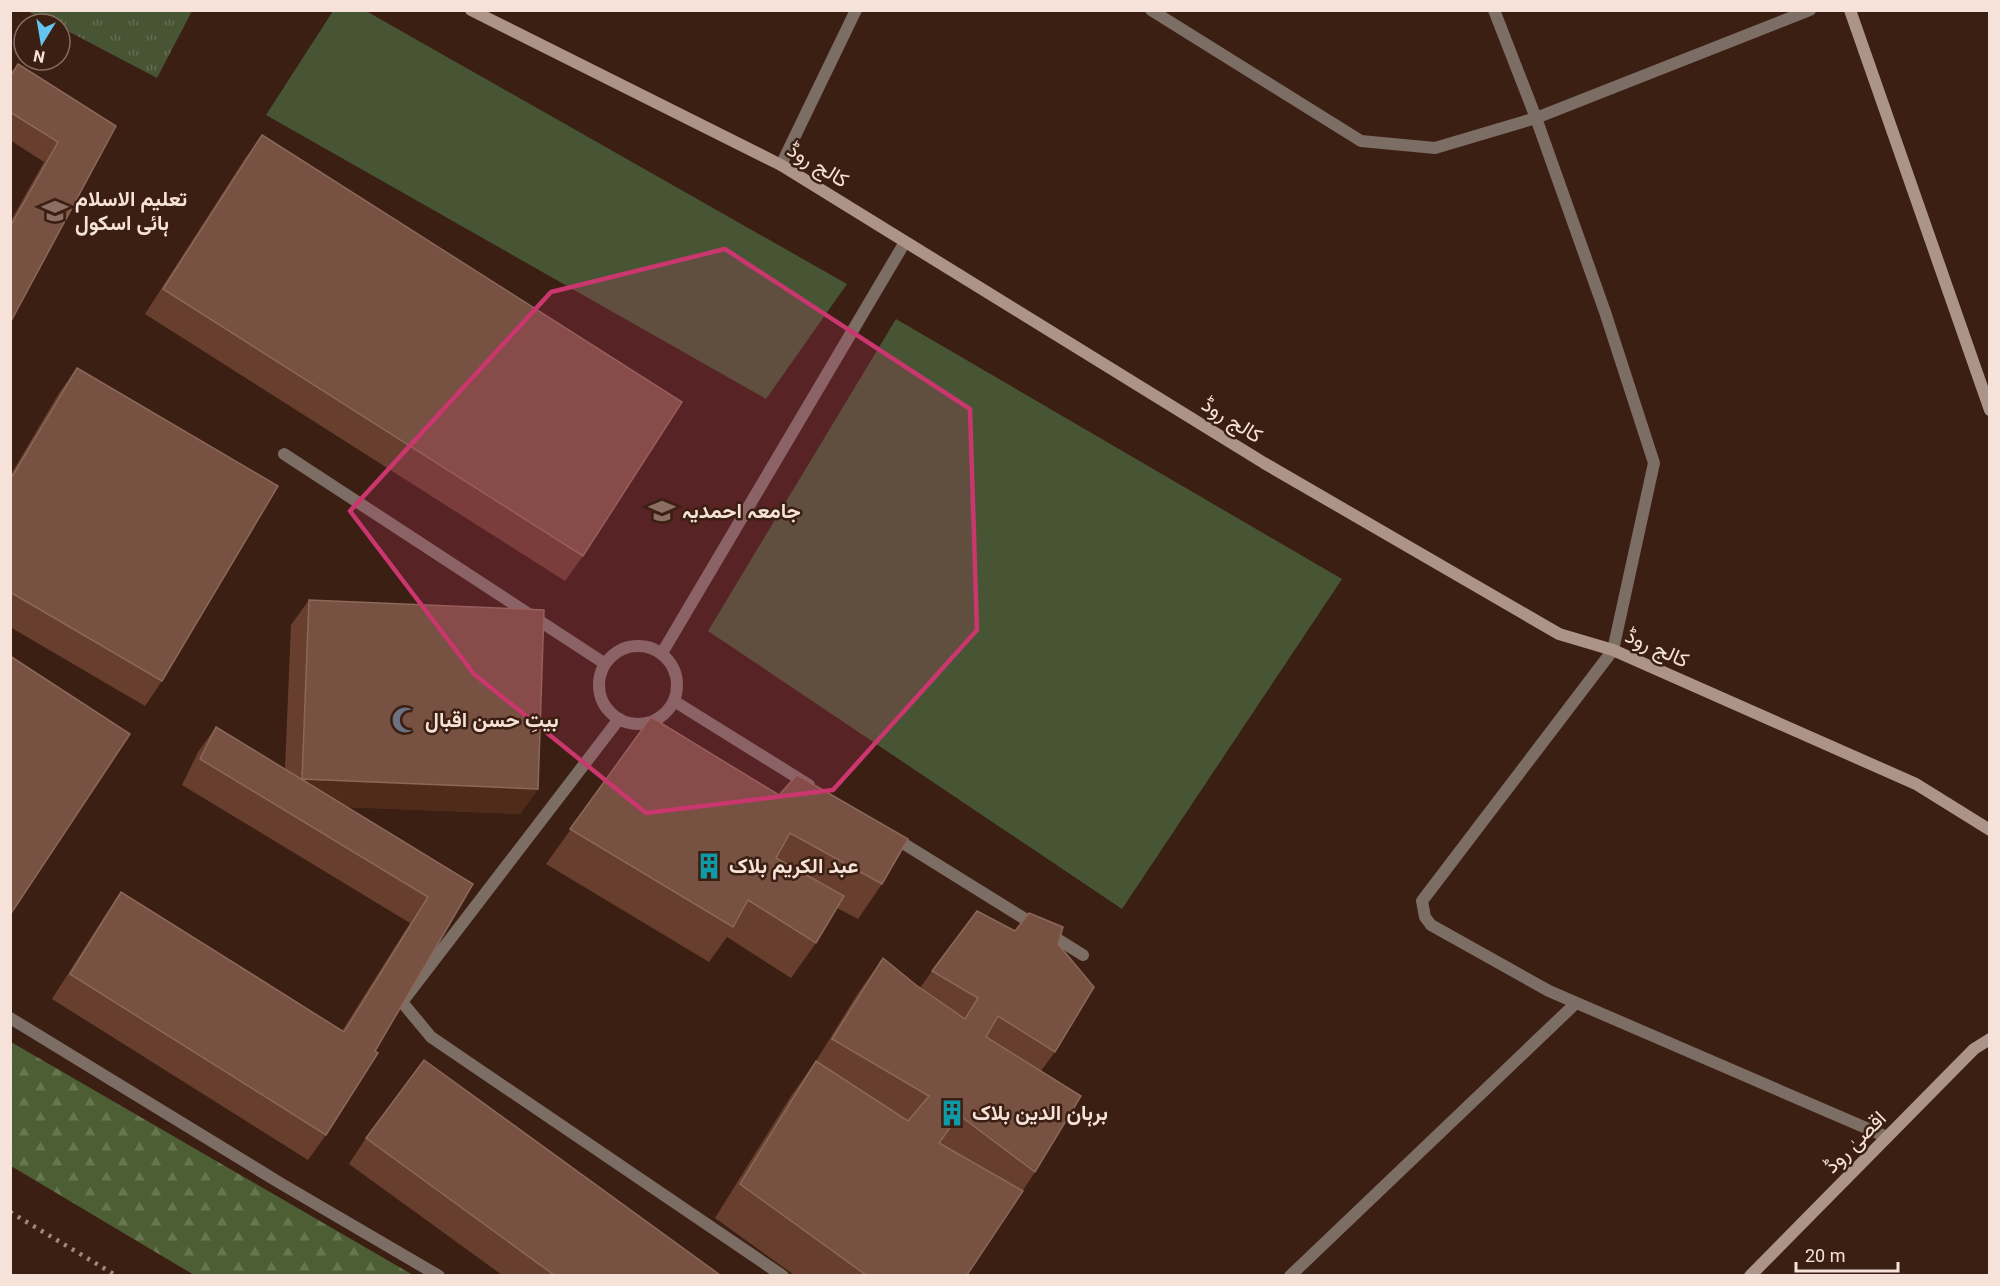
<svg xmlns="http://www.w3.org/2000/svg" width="2000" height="1286" font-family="Roboto,Vazirmatn,sans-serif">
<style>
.forest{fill:url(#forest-firs)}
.park{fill:url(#park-tufts)}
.pitch{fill:#475534}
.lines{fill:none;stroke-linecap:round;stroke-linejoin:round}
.lane{stroke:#7c6d65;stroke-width:12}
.street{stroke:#7c6d65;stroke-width:12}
.secondary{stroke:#ac9488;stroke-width:12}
.rail{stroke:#a0887d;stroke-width:4.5;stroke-dasharray:3 6;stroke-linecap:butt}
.wall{fill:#683f2f}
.shaded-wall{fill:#4f2b1c}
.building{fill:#775141;stroke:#8b6859;stroke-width:1.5}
.marked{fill:#ca366e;fill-opacity:0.2;stroke:#ca366e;stroke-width:4.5;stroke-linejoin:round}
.labels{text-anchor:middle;stroke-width:5;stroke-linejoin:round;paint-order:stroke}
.street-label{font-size:21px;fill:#f6e2d9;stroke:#3b1f12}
.poi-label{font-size:21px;font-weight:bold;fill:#f6e2d9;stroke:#3b1f12;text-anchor:start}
</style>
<defs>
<pattern id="forest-firs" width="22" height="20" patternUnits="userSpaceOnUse" patternTransform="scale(1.5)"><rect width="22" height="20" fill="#4d5e34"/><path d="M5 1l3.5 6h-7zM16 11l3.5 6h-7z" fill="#677551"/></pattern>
<pattern id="park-tufts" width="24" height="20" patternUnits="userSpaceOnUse" patternTransform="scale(1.5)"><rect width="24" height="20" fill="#475534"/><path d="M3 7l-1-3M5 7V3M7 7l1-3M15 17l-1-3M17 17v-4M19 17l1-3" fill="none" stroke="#626d51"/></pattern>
</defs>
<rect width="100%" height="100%" fill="#3b1f12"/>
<path class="forest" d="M11,1042l402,233h-219l-183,-109z"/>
<path class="park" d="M27,11h165l-35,67 -97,-51v-3h-7z"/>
<path class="pitch" d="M333,11h33l481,273 -81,115 -500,-284z
M896,319l446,260 -220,330 -414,-278z"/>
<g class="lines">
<path class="lane" d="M284,454l320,209
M599 685a39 39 0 1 1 78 0a39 39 0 1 1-78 0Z
M662,653l243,-411
M674,701l135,84
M619,719l-217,283 29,35 352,239
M893,837l190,118"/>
<path class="street" d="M1151,10l210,131 74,7 101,-30 274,-108
M1494,10l42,108 69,194 49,151 -41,187 -191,251 3,16 6,8 118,66 338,146
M781,165l75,-155
M10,1018l270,165 159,93
M1290,1276l286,-273"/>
<path class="secondary" d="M471,10l310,155 483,298 295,171 54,16 303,134 74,46
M1850,10l140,400
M1750,1276l224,-227 16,-10"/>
<path class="rail" d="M10,1212l107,64"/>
</g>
<path class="wall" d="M18,64l98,62 -106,197v-101l34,-60 -34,-22v-66z
M262,135l321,421 -18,25 -420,-267 99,-154z
M77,368l85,313 -17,25 -135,-79v-151l49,-83z
M309,600l229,189 -18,25 -173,-7 126,77 -147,251 -18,25 -256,-161 52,-82 17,-25 221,139 68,-108 -228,-138 16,-33 18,-25 69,42 6,-144z
M651,717l231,167 -24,35 -21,-11 -21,35 -25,35 -64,-41 -18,25 -163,-98z
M1015,931l43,13 -3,108 -14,19 -6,101 -68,103h-173l-79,-57 76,-122 25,-35 42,-68 25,-35 37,30 12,-17z
M366,1138l354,137h-218l-153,-111z"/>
<path class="shaded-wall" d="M302,779l236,10 -18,25 -236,-9z"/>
<path class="building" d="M18,64l98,62 -106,197v-96l48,-85 -48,-30v-35z
M262,135l420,267 -99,154 -420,-267z
M77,368l201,118 -116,195 -152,-89v-112z
M309,600l235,10 -6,179 -236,-10z
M10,656l120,78 -120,181z
M651,717l128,78 18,-20 111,64 -26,45 -92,-51 -14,25 68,38 -28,47 -68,-43 -15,27 -163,-98z
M216,727l257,157 -98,167 3,2 -52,82 -256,-161 51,-82 223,140 84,-135 -228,-138z
M977,911l38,20 14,-18 34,14 -5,17 36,43 -39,65 -57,-36 -12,21 95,59 -46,76 -76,-57 -20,28 84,48 -56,84h-101l-126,-91 76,-123 92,60 21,-25 -97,-57 51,-81 33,27 49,34 13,-21 -46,-27z
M424,1060l296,215h-166l-188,-137z"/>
<path class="marked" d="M725,249l245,160 7,221 -144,160 -187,23 -172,-139 -124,-163 201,-219z"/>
<defs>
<g id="school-bare" transform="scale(2.07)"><path d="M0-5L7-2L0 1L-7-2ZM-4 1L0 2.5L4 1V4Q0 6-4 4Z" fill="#8d6e63" stroke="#3b1f12" stroke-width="2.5" paint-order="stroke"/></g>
<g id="university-bare" transform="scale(2.07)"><path d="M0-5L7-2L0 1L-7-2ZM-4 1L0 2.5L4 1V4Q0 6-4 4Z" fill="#8d6e63" stroke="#3b1f12" stroke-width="2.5" paint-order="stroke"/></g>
<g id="mosque-bare" transform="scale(2.07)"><path d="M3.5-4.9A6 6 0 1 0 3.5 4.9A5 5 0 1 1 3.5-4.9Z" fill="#6b7280" stroke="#3b1f12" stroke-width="2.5" paint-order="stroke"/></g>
<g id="building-bare" transform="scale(2.07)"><path d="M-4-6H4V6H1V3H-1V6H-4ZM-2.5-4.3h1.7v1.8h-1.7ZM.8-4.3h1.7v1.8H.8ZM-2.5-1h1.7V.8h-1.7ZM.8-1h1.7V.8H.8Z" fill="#0f9aa8" stroke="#3b1f12" stroke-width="2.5" paint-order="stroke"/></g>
</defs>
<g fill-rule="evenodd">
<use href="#school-bare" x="55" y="211"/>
<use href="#university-bare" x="662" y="511"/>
<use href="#mosque-bare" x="405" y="720"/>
<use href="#building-bare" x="709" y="866"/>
<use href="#building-bare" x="952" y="1113"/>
</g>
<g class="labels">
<g class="street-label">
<text transform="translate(818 165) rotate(31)" y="7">کالج روڈ</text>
<text transform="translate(1232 420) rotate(32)" y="7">کالج روڈ</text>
<text transform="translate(1657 648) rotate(24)" y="7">کالج روڈ</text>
<text transform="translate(1855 1142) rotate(-45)" y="7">اقصیٰ روڈ</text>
</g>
<g class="poi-label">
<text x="75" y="206">تعلیم الاسلام<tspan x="75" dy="24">ہائی اسکول</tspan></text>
<text x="682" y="518">جامعہ احمدیہ</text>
<text x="425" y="727">بیتِ حسن اقبال</text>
<text x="729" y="873">عبد الکریم بلاک</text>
<text x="972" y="1120">برہان الدین بلاک</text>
</g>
</g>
<rect width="2000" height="1286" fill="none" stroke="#f6e2d9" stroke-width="24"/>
<g transform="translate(42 42) rotate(191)"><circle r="28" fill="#3b1f12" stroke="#866d62" stroke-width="1.5"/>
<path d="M0-4.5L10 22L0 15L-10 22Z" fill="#64c5ee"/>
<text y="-9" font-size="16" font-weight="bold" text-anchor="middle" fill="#f6e2d9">N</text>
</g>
<path d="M1796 1262v9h102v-9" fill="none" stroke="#f6e2d9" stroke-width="3"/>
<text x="1805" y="1262" font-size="18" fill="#f6e2d9" stroke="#3b1f12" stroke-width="4.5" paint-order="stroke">20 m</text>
</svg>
